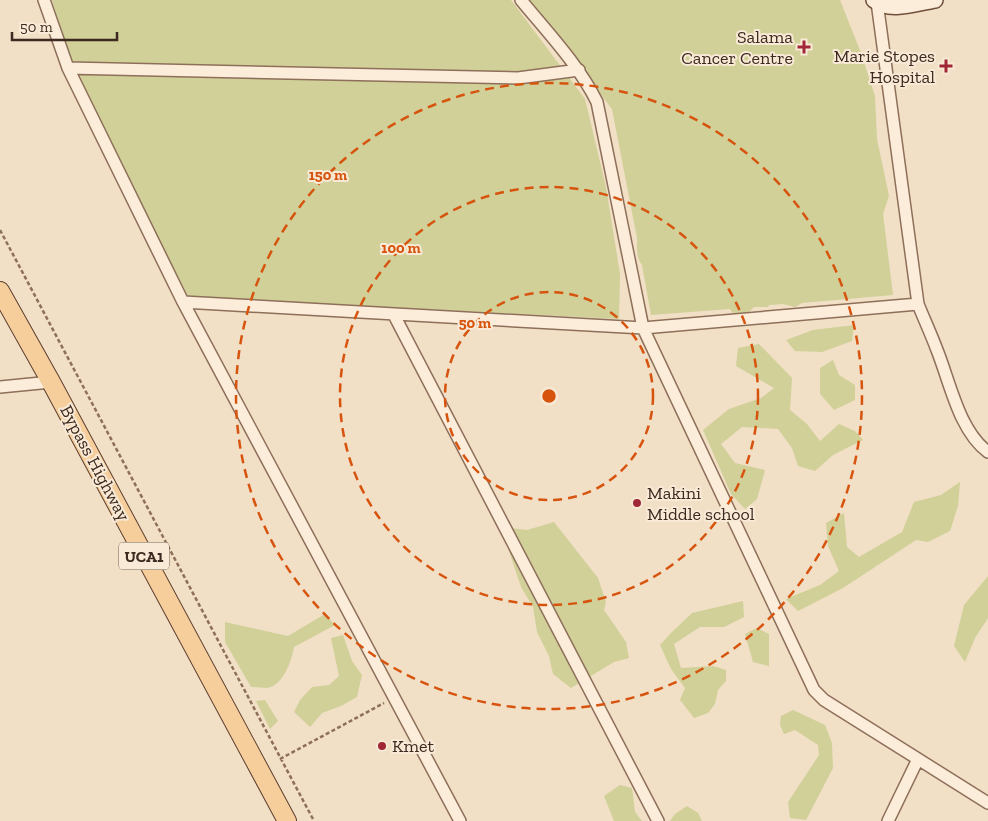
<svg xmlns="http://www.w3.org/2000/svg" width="988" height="821" font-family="'Zilla Slab',serif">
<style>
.green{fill:#d0d098}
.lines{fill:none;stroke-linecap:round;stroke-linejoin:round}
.street-casing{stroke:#8e6f5a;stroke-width:14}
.secondary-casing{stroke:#70503d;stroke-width:18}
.primary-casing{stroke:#5c3e2e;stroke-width:20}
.path{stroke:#8e6f5a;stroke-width:2.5;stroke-dasharray:4 2.5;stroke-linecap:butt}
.street{stroke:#fbedda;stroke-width:11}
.secondary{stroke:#fbedda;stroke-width:15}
.primary{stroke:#f6ce9c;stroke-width:18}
.ring{fill:none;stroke:#d7540e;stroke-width:2.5;stroke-dasharray:9 6}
.poi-dot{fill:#a12636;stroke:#f8ead6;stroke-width:2}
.labels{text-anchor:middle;stroke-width:4;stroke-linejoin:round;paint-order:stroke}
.shield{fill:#f8ead6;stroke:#756356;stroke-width:1}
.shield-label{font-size:16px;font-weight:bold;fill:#3d291f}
.poi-label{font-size:18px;fill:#3d291f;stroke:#f8ead6;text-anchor:end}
.street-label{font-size:18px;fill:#3d291f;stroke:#f8ead6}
.centre{fill:#d7540e;stroke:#f8ead6;stroke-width:2.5}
.ring-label{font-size:15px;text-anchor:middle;font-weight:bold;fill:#d7540e;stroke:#f8ead6;stroke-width:4;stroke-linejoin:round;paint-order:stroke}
</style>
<rect width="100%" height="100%" fill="#f1dfc6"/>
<path class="green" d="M52,0h459l74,99 21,88 14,87 -1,45 -433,-22 -115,-237z
M528,0h312l21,53 14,43 2,43 12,57 -6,18 10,81 -91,8 -7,4 -12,-3 -14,1 -1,2h-14l-7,7 -14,-1 -3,-4 -79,6 -9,-50c-6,-7 -5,-18 -5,-27l-25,-129z
M854,325l-2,16 -30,11 -27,-1 -9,-11 27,-10z
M759,344l33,34 -2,32 17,14 13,17 19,-17 16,7 8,9 -30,15 -18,16 -17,-5 -6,-18 -14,-19 -36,-2 -21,17 14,19 30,7 -8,29 -12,10 -14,-15 -28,-64 26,-21 32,-11 13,-10 -38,-22 2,-18z
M833,360l6,15 16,10v15l-21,10 -14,-16v-26z
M960,482l-2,24 -8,25 -22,11 -12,-2 -73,48 -45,23 -12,-12 34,-14 19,-14 -11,-25 -2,-23 18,-10 3,34 12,10 43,-25 12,-30 27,-7z
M554,522l44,56 8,24 -2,8 22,32 3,16 -15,4 -43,26 -18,-14 -4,-18 -12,-24 -4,-25 -12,-20 -20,-60 26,3z
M988,576v42l-13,20 -10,24 -11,-16 10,-41z
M743,601l1,16 -20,10h-24l-26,17 7,24 32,-2 13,4v11l-8,9 -3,14 -7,9 -14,5 -14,-18 5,-12 -14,-19 -11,-24 11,-12 21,-20z
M325,614l10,11 -41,22c-2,13 -11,39 -27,41 -5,0 -11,-1 -16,-1l-26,-45v-20l63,14z
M757,628l12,6v32l-16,-4 -8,-28z
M343,635l9,26 10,14 -5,22 -16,9 -19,7 -12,14 -16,-15 6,-12 12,-13 17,-2 10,-9 -8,-38z
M265,700l13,21 -8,8 -14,-28z
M793,710l32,15 7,18 1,25 -27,52 -16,-2 -2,-16 31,-47 -1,-10 -23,-15 -11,4 -4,-9 1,-9z
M620,785l12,3 3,24 7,9h-28l-10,-25z
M687,806l11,7 4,8h-32l5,-7z"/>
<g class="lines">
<g class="street-casing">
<path id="street" d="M44,0l24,68 115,234 277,519
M521,0c27,33 57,64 76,102l46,226 171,362 10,10 164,103
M877,2l41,302c6,15 13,30 19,46 13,32 22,81 51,102
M68,68l450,10 61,-8
M183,302l460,26 275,-24
M394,315l264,506
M0,387l51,-5
M888,821l30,-62"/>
</g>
<g class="secondary-casing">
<path id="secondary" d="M874,0c16,13 42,3 61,0"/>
</g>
<g class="primary-casing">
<path id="primary" d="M0,291l51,91 236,439"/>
</g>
<path class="path" d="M0,230l314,591
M280,759l104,-56"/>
<use href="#street" class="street"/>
<use href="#secondary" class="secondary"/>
<use href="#primary" class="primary"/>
</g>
<g class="ring">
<circle cx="549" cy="396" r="104"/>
<circle cx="549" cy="396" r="209"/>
<circle cx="549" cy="396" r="313"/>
</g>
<g class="poi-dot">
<path d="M801.5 39.5h5v5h5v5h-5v5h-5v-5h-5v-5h5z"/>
<path d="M943.5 58.5h5v5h5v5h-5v5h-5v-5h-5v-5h5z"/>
<circle cx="637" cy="503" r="5"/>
<circle cx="382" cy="746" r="5"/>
</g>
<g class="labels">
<rect class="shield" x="119" y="542.5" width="50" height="27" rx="4"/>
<g class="shield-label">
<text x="144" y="562">UCA1</text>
</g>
<g class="poi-label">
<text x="793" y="43">Salama<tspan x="793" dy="21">Cancer Centre</tspan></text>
<text x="935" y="62">Marie Stopes<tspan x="935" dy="21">Hospital</tspan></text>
<text x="647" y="499" text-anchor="start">Makini<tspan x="647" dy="21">Middle school</tspan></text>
<text x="392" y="752" text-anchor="start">Kmet</text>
</g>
<g class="street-label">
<text transform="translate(95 463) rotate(62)" y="6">Bypass Highway</text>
</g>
</g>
<circle cx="549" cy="396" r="8" class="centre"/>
<g class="ring-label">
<text x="328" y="180">150 m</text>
<text x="401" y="253">100 m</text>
<text x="475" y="328">50 m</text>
</g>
<path d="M12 32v8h105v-8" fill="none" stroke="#3d291f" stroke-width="2.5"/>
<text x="20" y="32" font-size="15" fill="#3d291f" stroke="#f8ead6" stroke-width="4" paint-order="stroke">50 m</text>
</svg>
